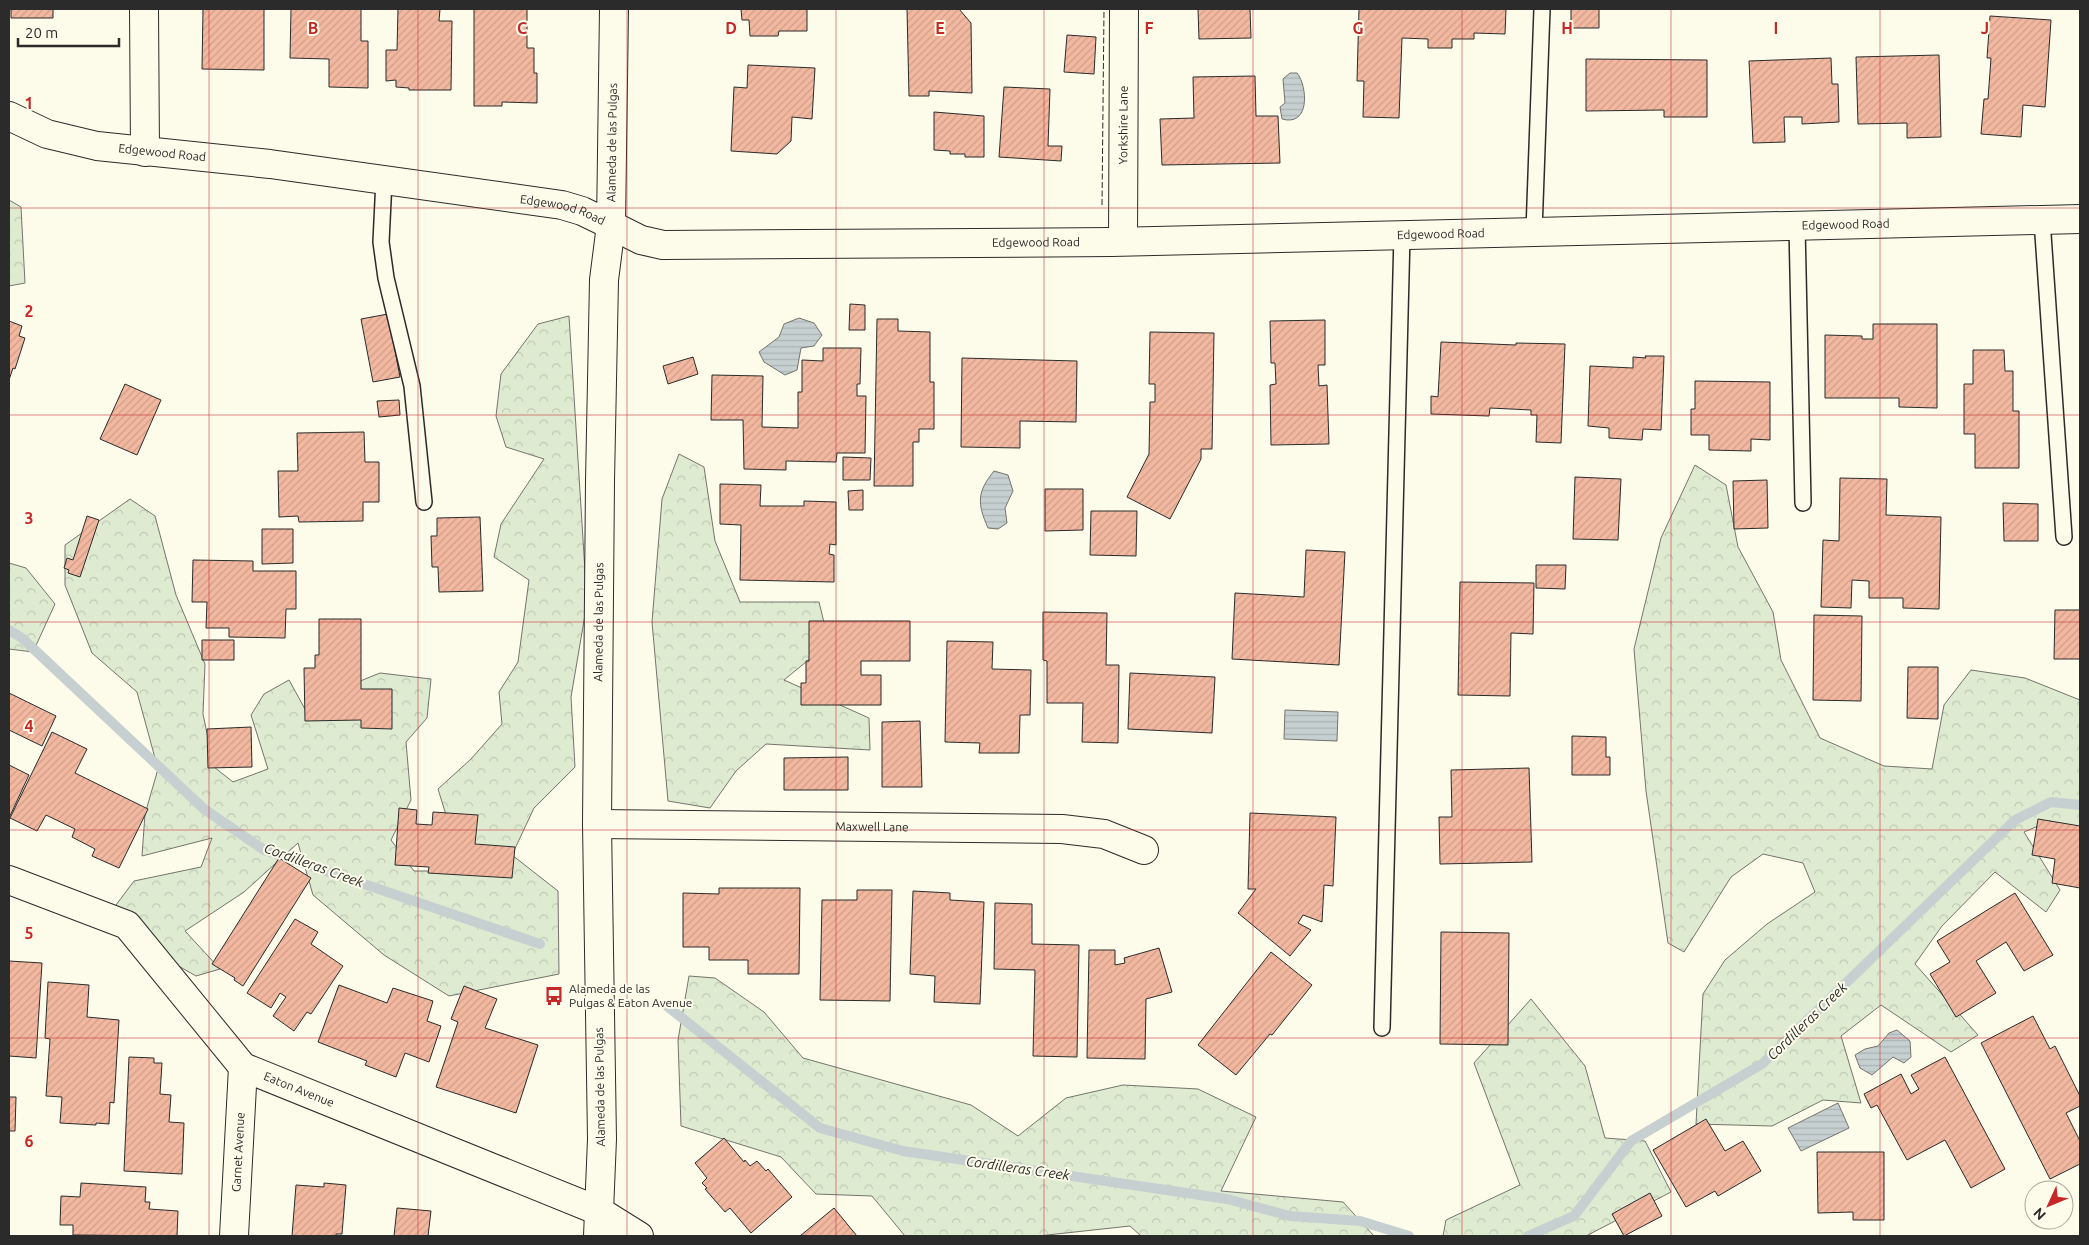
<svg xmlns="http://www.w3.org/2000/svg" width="2089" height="1245" font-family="Ubuntu,sans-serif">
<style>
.forest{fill:url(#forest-crowns);stroke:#74746e}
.water{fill:url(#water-rules);stroke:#74746e}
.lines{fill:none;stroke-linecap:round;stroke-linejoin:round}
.stream{stroke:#c7d0d0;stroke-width:10}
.building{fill:url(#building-hatch);stroke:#2b2b2b}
.service-casing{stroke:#2b2b2b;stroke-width:18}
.minor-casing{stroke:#2b2b2b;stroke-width:30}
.secondary-casing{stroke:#2b2b2b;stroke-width:30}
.service{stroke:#fdfbea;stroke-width:15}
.minor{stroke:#fdfbea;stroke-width:28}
.secondary{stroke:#fdfbea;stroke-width:28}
.fence{stroke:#2b2b2b;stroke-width:1;stroke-dasharray:6 2.5;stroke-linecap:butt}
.grid{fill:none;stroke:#c62828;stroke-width:1;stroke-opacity:0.55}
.labels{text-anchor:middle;stroke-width:4;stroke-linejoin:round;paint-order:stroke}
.street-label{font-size:12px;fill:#2b2b2b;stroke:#fdfbea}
.poi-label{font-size:12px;fill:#2b2b2b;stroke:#fdfbea;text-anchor:start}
.water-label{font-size:14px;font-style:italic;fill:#2b2b2b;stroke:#fdfbea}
.grid-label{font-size:16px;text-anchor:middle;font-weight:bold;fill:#c62828;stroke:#fdfbea;stroke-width:4;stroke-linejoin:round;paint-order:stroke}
</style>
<defs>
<pattern id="forest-crowns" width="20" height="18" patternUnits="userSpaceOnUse" patternTransform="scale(1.25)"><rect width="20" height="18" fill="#deebd1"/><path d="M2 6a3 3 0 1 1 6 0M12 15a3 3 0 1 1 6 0" fill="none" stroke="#bfcab4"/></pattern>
<pattern id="water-rules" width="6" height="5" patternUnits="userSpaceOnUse" patternTransform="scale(1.25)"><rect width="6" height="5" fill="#c7d0d0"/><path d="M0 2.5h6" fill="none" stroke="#abb3b3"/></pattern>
<pattern id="building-hatch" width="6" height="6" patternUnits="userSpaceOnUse" patternTransform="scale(1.25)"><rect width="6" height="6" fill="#f2b8a0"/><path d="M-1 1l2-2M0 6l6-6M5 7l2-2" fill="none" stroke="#d09e8a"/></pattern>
</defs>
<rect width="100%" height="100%" fill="#fdfbea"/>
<path class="forest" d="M9,200l12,7 4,76 -16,3z
M569,316l18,287 -16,94 4,70 -41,41 -22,47 46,36 1,83 -110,22 -65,-41 -71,-60 -15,-52 -54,49 -59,39 35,38 -24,7 -28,-16 -52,-55 18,-24 67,-14 11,-29 -70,18 3,-42 13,-45 -21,-77 -45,-39 -27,-68v-40l65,-46 25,17 21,79 29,69 -2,50 11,53 19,15 35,-13 -17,-54 13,-21 25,-14 22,40 22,-28 47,-19 51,6 -4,39 -21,24 5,58 -20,40 23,31h53l-15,-37 -14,-45 33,-30 31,-35 -3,-32 19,-30 11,-82 -35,-23 7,-33 43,-65 -38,-12 -10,-31 5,-42 37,-50z
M679,454l25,13 11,74 25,61h79l10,41 -45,37 85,38 1,32 -104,-6 -30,27 -26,37 -42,-7 -16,-179 10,-123z
M1695,465l31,20 12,62 35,65 8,48 39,78 64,28 48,3 12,-64 27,-35 54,8 55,22v133l-30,-12 -26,11 36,58 -14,22 -51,-40 -53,54 -27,38 63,71 -27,17 -70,-47 -40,31 20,67 -38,-3 -51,26 -76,-2 7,-130 22,-34 42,-36 48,-32 -12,-29 -40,-9 -32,23 -47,75 -16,-9 -22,-152 -12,-142 27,-111z
M9,563l17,5 29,36 -22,48 -24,-3z
M689,976l26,2 49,34 39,46 168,47 47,31 48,-38 57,-13 75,4 58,28 -35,74 122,11 31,34h-233l-11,-10 -92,10h-133l-33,-40 -56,-2 -35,-37 -100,-31 -3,-86z
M1531,999l54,67 20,72 40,3 26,51 -85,44h-143l3,-16 74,-35 -46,-122z"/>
<path class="water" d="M1290,73h7c11,14 13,54 -15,46l-2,-12 5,-4 -2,-24z
M799,318l15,5 8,12 -8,11 -13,2 -4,22 -12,5 -21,-13 -5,-10 20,-15 5,-13z
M994,471l14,4 5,16 -8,17 2,15 -9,6 -10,-1c-11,-25 -11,-36 6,-57z
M1285,710l53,2 -1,29 -53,-2z
M1897,1030l13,11 1,16 -7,6 -11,-6 -21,18 -12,-7 -5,-13 10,-6 13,-3 11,-13z
M1838,1103l11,25 -48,23 -13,-23z"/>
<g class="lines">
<path class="stream" d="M9,630l13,8 182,171 60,41 276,94
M667,1006l153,122 83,23 324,48 63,17 70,5 49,15
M1528,1236l46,-20 57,-75 131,-77 253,-244 36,-18 29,3"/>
</g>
<path class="building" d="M11,9h42v9h-42z
M203,9h61v61l-62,-1z
M291,9h70v32h7v47l-39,-1v-28l-39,-1z
M398,9h42l-1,12h13l-1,69h-42v-2l-13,-1v-7l-10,1v-31h11z
M474,9h53v39h7v25h3v30l-35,-1v4h-28z
M741,9h66v22h-28l-1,5h-28l-1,-16h-7z
M907,9h52l12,14 1,70 -43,-2v5h-20z
M1198,9h52l1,29 -52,1z
M1359,9h147l-1,25 -31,-1v6h-22v9h-24v-9l-26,-1 -3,80 -36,-1 1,-36h-7z
M1571,9h28v19h-28z
M1990,16l61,4 -6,87 -22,-2 -2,32 -40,-3 3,-35h4l3,-41h-4z
M1067,35l29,2 -2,37 -30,-2z
M1939,55l2,82 -34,1v-15l-49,1 -2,-67z
M1831,58l1,26h6l1,38 -37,2v-7h-18l1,25 -32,1 -4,-82z
M1586,59l121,1v57h-43v-7l-78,1z
M748,65l67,3 -3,51 -20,-2 -1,24 -14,13 -46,-3 3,-64 13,1z
M1255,76l1,40h22l2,47 -118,2 -2,-46 34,-1 -1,-41z
M1004,87l46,2 -2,57h14l-1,15 -62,-4z
M934,112l50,4v41h-19v-3h-15v-3l-16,-1z
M850,304l15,1v25h-16z
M388,314l12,63 -27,5 -12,-63z
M877,319h21v12l32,1v50h4v47h-15v13h-6v44h-39z
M1325,320v45h-7l1,21 8,-1 2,59 -58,1 -1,-60 6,-1 -1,-21h-4l-1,-42z
M9,321l13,5 -3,10 6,2 -10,31 -2,-1 -4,12z
M1873,324h64v84l-38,-1v-9h-74v-63l37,1v3h11z
M1150,332l64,1 -2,116h-11v10l-31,60 -43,-22 22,-43 1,-52h5v-18h-6z
M1441,342l75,3v-2l49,1 -4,99 -25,-1 1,-27h-6v-5l-41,-2 -1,8 -58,-2v-18l7,1z
M823,348h38l-1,36h-3v12h9l-1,57h-28l-1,9 -50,-1v9l-42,-1 -1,-49h-32l1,-45 51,1 -1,51 36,1v-36h4v-32l21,1z
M1973,350h31l1,21h8v40h6v57h-44v-34h-11v-50h9z
M1645,356h19l-3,74 -18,-1 -1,11 -33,-2v-10l-21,-2 2,-60 43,2v-11l13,1z
M693,357l5,17 -30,10 -5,-18z
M962,358l115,3 -1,61 -56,-1v27l-59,-1z
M1695,381l75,1v58l-19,-1v12l-42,-1v-15h-18v-26h4z
M125,384l36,16 -24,55 -37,-16z
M399,400l1,15 -21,2 -2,-16z
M364,432l1,30h14v40h-16v19l-64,1 -1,-6 -19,1 -1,-46h20l-1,-38z
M843,457l28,1 -1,22h-27z
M1575,477l46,2 -3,61 -45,-1z
M1840,478l47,1 -1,36 55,2 -2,92 -36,-1v-10h-34v-17l-17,-1 -1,28 -30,-1 2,-67 16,1z
M1767,480l1,48 -34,1 -1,-48z
M720,484l41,1 -1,21h44v-5l32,1v43l-6,-1 -1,10 5,1v27l-94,-2 1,-55 -21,-1z
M1045,489h38v41l-38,1z
M863,490v20h-14l-1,-19z
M2003,503l35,1v37h-34z
M1091,511h46l-1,45 -46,-1z
M87,516l12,4 -19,57 -12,-4 1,-3 -5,-2 3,-10 6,2z
M480,517l3,74 -44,1 -1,-25h-6l-1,-31h6v-18z
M262,529h31v34l-31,1z
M1306,550l39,2 -6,113 -107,-6 3,-66 69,4z
M193,560l60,1v10h43v38h-10l-1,29 -56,-1v-9h-23l1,-26h-15z
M1536,565h30l-1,24 -29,-1z
M1460,582l74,1 -1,51 -22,-1 -1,63 -52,-1z
M2055,610h25v49h-26z
M1043,612l64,1 -1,52h13l-1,78 -36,-1 1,-39h-36v-42l-4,-1z
M1814,615l48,1 -1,85 -48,-1z
M319,619h42v70h31v40l-31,-1v-8l-56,1 -1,-53h11v-13h4z
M809,621h101v40h-49v14h20v30h-80v-22h5v-22h3z
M202,640h32v20h-32z
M947,641l46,1 -1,27 39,1 -1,45h-10l-1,38h-40l1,-10 -35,-1z
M1908,667h30v52l-31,-1z
M1130,673l85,4 -3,56 -84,-4z
M9,693l47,23 -14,30 -33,-16z
M920,721l2,66h-40v-65z
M251,727l1,40 -44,1 -1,-39z
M52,732l35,17 -12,24 73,36 -29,59 -27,-12 3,-7 -23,-12 3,-8 -29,-14 -9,16 -27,-13z
M1572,736l34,1v20h4v18h-38z
M848,757v33h-64v-32z
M9,765l20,10 -20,43z
M1529,768l3,94 -92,2 -1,-47h13l-1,-47z
M399,808l18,2 -1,14 16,1 1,-13 45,3 -3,29 40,3 -3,31 -84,-5 1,-6 -34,-2z
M1250,813l86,4 -3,69 -9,-1 -2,37 -19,-7 -5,8 13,7 -21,26 -52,-43 18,-24h-8z
M2038,819l42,7v62l-28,-5 3,-24 -23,-4z
M279,858l32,20 -68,108 -9,-6 1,-2 -23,-14z
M719,888h81l-1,86h-51v-14h-39v-13h-26v-54l36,1z
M857,890h35l-2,111 -70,-1 2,-100h35z
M913,891l37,2v7l34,2 -4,102 -46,-2 1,-26 -25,-2z
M2015,893l38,62 -29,16 -18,-29 -30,19 20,32 -40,24 -26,-43 20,-12 -13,-21z
M995,903l37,1v40l47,1 -2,112 -44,-1 2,-86 -41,-1z
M295,919l23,13 -7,12 32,22 -32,48 -4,-2 -13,19 -21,-15 13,-19 -6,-4 -9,15 -24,-15z
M1441,932l68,1 -1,112 -68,-1z
M1159,948l13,44 -26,7 -1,60 -58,-1 2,-108h26v15l10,-2 -1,-5z
M1271,952l41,33 -40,50 -2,-1 -34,41 -38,-30z
M9,961l33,2 -6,95 -27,-2z
M48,982l41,3 -2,32 32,3 -5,83 -4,-1 -1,22 -13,-1v2l-36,-2 2,-26 -16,-1 4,-57 -5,-1z
M339,985l48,18 6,-15 40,13 -6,20 14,5 -12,36 -24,-9 -9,24 -31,-12 2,-4 -49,-19z
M464,986l33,13 -12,29 53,17 -22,68 -80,-26 22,-65 -7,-3z
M2033,1016l17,33 5,-3 25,50v10l-14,7 14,28v23l-30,15 -69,-136z
M129,1057l25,1v5h8l-2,31 11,1 -2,27 15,1 -2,51 -58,-3z
M1945,1057l60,112 -34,19 -26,-48 -38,20 -30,-55 -6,3 -7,-14 37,-20 10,20 8,-5 -8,-14z
M9,1097h7l-1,34h-6z
M1706,1119l19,32 18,-10 18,30 -43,25 -3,-5 -29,16 -33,-57z
M724,1138l20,24 1,-2 5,6 7,-5 9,10 2,-2 24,28 -41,36 -21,-25 -5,4 -20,-23 2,-1 -5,-5 5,-5 -12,-15z
M1817,1152h67v68h-31v-8l-35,1z
M81,1183l65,4 -1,15h5l-1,7 29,2 -1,25 -104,-1v-10h-13l1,-29 19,1z
M324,1183l22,2 -4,49h-6v2h-44l4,-51 28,2z
M1650,1193l12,23 -38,20 -12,-22z
M397,1208l34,3 -3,25h-34z
M834,1208l23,28h-57z"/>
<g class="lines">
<g class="service-casing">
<path id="service" d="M384,180l-3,62 5,36 26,108 12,116
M2042,220l22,317
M1797,226l6,277
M1534,231l8,-222
M1382,1028l20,-793"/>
</g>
<g class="minor-casing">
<g id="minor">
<path d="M144,9l1,143"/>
<path id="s1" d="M9,116l38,18 50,12 173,18 292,41 20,6 29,14"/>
<path id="s2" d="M1123,241l1,-232"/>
<path id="s3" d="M597,824l465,5 42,5 40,16"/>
<path id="s4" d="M9,880l118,45 116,142 356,144 40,25"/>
<path id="s5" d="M234,1236l9,-169"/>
</g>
</g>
<g class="secondary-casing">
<g id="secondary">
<path id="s6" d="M611,225l30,15 22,5 449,-3 968,-23"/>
<path id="s7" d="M598,1236l4,-97 -5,-315 3,-343 4,-201 7,-55 3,-216"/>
</g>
</g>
<use href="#service" class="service"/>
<use href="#minor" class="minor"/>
<use href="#secondary" class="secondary"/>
<path class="fence" d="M1102,205l2,-196"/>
</g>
<path class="grid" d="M209,9v1227M418,9v1227M627,9v1227M836,9v1227M1044,9v1227M1253,9v1227M1462,9v1227M1671,9v1227M1880,9v1227M9,208h2071M9,415h2071M9,622h2071M9,830h2071M9,1038h2071"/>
<defs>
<g id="bus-bare" transform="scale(1.5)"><path d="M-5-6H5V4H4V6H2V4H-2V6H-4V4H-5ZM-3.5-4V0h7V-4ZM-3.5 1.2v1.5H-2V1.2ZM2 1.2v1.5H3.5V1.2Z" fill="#c62828" stroke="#fdfbea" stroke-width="2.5" paint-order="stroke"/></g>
</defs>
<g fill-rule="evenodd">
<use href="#bus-bare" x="554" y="996"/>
</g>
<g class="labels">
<g class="street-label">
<text dy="4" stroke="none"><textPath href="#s2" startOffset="116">Yorkshire Lane</textPath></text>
<text dy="4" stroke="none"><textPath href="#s7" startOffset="1094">Alameda de las Pulgas</textPath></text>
<text dy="4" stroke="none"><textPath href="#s1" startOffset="159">Edgewood Road</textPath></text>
<text dy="4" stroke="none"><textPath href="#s1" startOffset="564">Edgewood Road</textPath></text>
<text dy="4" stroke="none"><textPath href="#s6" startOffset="1239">Edgewood Road</textPath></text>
<text dy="4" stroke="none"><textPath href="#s6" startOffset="834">Edgewood Road</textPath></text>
<text dy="4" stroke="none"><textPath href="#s6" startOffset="429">Edgewood Road</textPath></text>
<text dy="4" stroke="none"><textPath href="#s7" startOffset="614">Alameda de las Pulgas</textPath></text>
<text dy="4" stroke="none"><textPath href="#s3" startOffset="275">Maxwell Lane</textPath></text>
<text transform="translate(600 1087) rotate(-91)" y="4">Alameda de las Pulgas</text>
<text dy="4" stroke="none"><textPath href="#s4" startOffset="370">Eaton Avenue</textPath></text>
<text dy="4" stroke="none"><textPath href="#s5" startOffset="84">Garnet Avenue</textPath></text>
</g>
<g class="poi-label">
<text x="569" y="993">Alameda de las<tspan x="569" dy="14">Pulgas &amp; Eaton Avenue</tspan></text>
</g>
<g class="water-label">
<text transform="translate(314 865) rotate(20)" y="5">Cordilleras Creek</text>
<text transform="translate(1807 1021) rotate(-44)" y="5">Cordilleras Creek</text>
<text transform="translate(1018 1168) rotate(8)" y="5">Cordilleras Creek</text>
</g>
</g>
<g class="grid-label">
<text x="313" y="34">B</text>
<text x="522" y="34">C</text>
<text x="731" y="34">D</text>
<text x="940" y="34">E</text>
<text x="1149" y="34">F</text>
<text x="1358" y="34">G</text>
<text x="1567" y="34">H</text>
<text x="1776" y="34">I</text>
<text x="1985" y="34">J</text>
<text x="29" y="109">1</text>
<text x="29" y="317">2</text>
<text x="29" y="524">3</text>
<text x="29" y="732">4</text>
<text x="29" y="939">5</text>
<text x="29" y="1147">6</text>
</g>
<rect width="2089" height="1245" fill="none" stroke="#2b2b2b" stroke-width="20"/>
<g transform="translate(2049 1205) rotate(226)"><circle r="24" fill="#fdfbea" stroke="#a9a89e"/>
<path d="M0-4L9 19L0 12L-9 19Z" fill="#c62828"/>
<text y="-8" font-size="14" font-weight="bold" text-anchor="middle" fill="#2b2b2b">N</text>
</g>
<path d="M18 38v8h101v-8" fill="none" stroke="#2b2b2b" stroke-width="2.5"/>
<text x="25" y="38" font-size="15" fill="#2b2b2b" stroke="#fdfbea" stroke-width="4" paint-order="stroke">20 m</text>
</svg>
